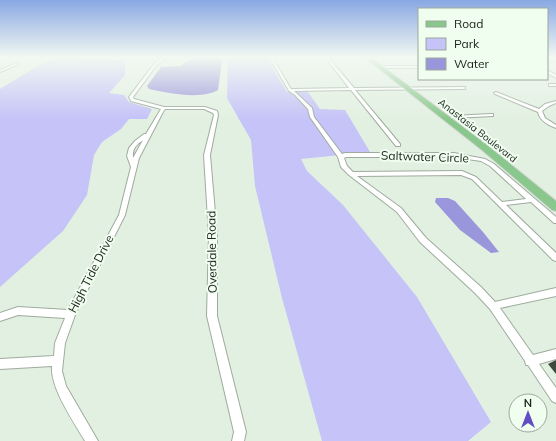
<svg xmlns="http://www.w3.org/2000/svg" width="556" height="441" font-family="Mulish,sans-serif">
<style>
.green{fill:#c5c3f8}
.water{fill:#9a96db}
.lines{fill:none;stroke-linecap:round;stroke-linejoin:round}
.minor-casing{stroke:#9eab9e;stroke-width:2}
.primary-casing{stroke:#d2d3d2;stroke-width:2}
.minor{fill:#fff;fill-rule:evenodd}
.primary{fill:#8ac78c;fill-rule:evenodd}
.wall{fill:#3f493e}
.labels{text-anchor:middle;stroke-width:4;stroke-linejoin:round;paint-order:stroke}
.far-street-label{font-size:10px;fill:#202520;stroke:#f0feef}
.street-label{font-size:12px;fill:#202520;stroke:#f0feef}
</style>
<rect width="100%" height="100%" fill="#e2f0e1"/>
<path class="green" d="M61,57l64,3v15l-16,18 15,2 5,7 23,7 -5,10h-18l-8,10 -19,13 -8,13 -7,40 -24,36 -63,56v-198l41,-25z
M228,57h38l21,35h21l12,17 25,1 25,42 -69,7 6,12 36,34 74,92 74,125 -23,19h-146l-40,-143 -27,-112 -4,-46 -24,-42z"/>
<path class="water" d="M196,58h24l2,2 -4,30c-17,10 -51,3 -69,-1l-2,-3 14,-19 19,-1 10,-6z
M436,198h12l7,3 28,31 16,20 -8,1 -31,-23 -25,-28z"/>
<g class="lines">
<g class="minor-casing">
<path id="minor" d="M163,57h4l-11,9 -23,31 1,2 30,8h41l12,4 1,4 -8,40 7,81v80l29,116 -2,9h-12l2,-9 -27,-116 2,-80 -5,-81 10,-40 -1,-2 -9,-4h-39l-2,3 -24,46 -14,57 -50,100 -10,28 -3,28 4,15 32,55h-13c-11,-19 -35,-53 -33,-75l-52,3v-10l54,-3 1,-13 10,-25 -47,-3 -18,6v-8l18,-6 50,3 51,-95 12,-48 -4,-11 2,-8 6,-7 9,-7h2l15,-25 -30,-8 -2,-4 25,-33zM143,140l-10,18c-1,-9 3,-13 10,-18z
M269,57h3l19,32 58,-1 -24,-31h3l26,31 111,-1v2h-1l-109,1 45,54v2h-4l-45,-56 -57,1 18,17 2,9 28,37 3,-1h109l31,6 9,5 62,53v6h-2l-23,-21 -25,3 50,48v8l-3,-1 -81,-81 -11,-4 -104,1 44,32 25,30 55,49 14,15 61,-14v8l-56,12 33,47 23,-6v10l-17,5 17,24v15l-4,-2 -24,-36h-2l-1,-4 -35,-52 -15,-16 -55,-51 -23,-30 -48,-37 -8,-8 -3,-10 -28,-40 -2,-8 -13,-14 -6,-4zM346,157h108l27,4 9,5 36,33 -24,3 -26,-25 -14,-6 -109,1 -6,-6 -3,-8z
M548,58l8,1v2l-6,-1 -3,2z
M16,63l3,1 -19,8v-2z
M386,66h33v2h-34z
M547,70l9,5v3l-9,-5z
M550,84h6v2h-7v-2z
M496,92l43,17 6,-5 11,-3v2l-7,3 -7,5 3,7 11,7v3c-8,-3 -16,-7 -18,-16l-43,-18 -1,-1z
M491,114h2v2l-41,2 -2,-1 2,-1z"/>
</g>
<g class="primary-casing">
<path id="primary" d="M364,57h6l118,89 68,55v10l-4,-1 -70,-60z"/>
</g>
<use href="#minor" class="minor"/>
<use href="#primary" class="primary"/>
</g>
<path class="wall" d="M556,360v14l-8,-10z"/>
<linearGradient id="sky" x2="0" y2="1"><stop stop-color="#89a8e3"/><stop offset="0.48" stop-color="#f2f8f2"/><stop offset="1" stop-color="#f2f8f2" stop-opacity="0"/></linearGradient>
<rect width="556" height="119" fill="url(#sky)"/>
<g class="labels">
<g class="far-street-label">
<text transform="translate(478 130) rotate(38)" y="4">Anastasia Boulevard</text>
</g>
<g class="street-label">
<text transform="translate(425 157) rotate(2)" y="4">Saltwater Circle</text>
<text transform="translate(212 252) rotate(-91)" y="4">Overdale Road</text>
<text transform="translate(91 274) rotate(-63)" y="4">High Tide Drive</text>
</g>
</g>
<rect x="418" y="8" width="130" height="72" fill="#f0feef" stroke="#9da79c"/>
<rect x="426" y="21" width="20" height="6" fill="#8ac78c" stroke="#9da79c"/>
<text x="454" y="28" font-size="12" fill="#202520">Road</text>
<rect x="426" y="38" width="20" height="12" fill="#c5c3f8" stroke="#9da79c"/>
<text x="454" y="48" font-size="12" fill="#202520">Park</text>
<rect x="426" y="58" width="20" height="12" fill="#9a96db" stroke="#9da79c"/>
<text x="454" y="68" font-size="12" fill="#202520">Water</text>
<g transform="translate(528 413)"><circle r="19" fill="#f0feef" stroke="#9da79c"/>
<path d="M0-3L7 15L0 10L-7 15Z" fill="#624dc5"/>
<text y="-6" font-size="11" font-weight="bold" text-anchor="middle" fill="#202520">N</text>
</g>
</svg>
